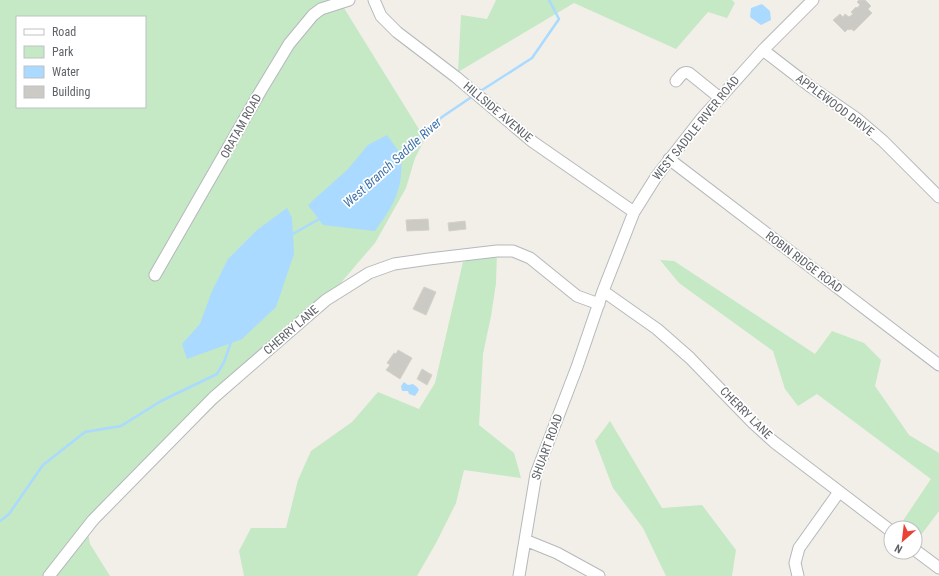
<svg xmlns="http://www.w3.org/2000/svg" width="939" height="576" font-family="'Roboto Condensed',sans-serif">
<style>
.green{fill:#c5e8c5;fill-rule:evenodd}
.water{fill:#aadaff}
.lines{fill:none;stroke-linecap:round;stroke-linejoin:round}
.stream{stroke:#aadaff;stroke-width:2.5}
.building{fill:#cccac5;stroke:#d6d1c6}
.minor-casing{stroke:#b5b8bc;stroke-width:13}
.minor{stroke:#fff;stroke-width:11}
.labels{text-anchor:middle;stroke-width:3.5;stroke-linejoin:round;paint-order:stroke}
.street-label{font-size:12px;fill:#5f6368;stroke:#fff}
.water-label{font-size:13px;font-style:italic;fill:#4174aa;stroke:#fff}
</style>
<rect width="100%" height="100%" fill="#f1efe8"/>
<path class="green" d="M0,0h339l86,139 -10,19 -9,30 -31,55 -49,57 -239,227 3,17 20,32h-110zM17,17h128v90h-128z
M496,0h236l3,3 -8,15 -19,-6 -32,37 -102,-46 -116,69 3,-57 26,4z
M497,251l-1,32 -5,33 -8,38 -4,71 35,28 7,25 -57,-8 -8,33 -20,40 -19,33h-173l-5,-25 12,-23h35l12,-48 13,-29 41,-29 26,-30 41,17 16,-26 28,-121z
M660,260l14,1 141,93 17,-23 32,12 17,17 -6,26 34,49 30,18v58l-24,32v-15h-17l33,-49 -114,-85 -19,12 -13,-17 -12,-38 -94,-68z
M610,421l52,87 40,-3 34,45 -4,26h-66l-23,-48 -30,-40 -18,-47z"/>
<path class="water" d="M762,4l8,7 1,9 -10,5 -11,-8 1,-9z
M387,135l15,21c-1,11 0,24 -4,34 -4,15 -14,28 -23,41l-52,-6 -15,-20 40,-36 20,-24z
M287,208l5,10 2,36 -18,53 -34,32 -55,20 -5,-15 18,-20 12,-33 16,-32 29,-29z
M404,382l4,3 5,-1 4,3 2,3 -4,6 -6,-2 -1,-3h-6l-1,-5z"/>
<g class="lines">
<path class="stream" d="M479,92l53,-34 27,-39 -10,-19
M400,156l42,-39 31,-21
M291,235l30,-17
M0,521l9,-7 34,-49 42,-33 36,-6 40,-25 56,-27 7,-12 7,-20"/>
</g>
<path class="building" d="M859,0h6l6,6 -3,3 4,4 -18,18 -3,-2 -2,1 -1,-1 -3,3 -12,-12 7,-6 3,3 2,-3 4,3 4,-3 -2,-2 5,-5 1,1 3,-3 -3,-3z
M428,219l1,11 -22,1 -1,-11z
M465,221l1,8 -17,2 -1,-8z
M424,287l12,5 -10,23 -13,-6z
M398,350l14,8 -12,21 -14,-9 4,-5 -3,-2 7,-10 2,1z
M422,369l10,6 -5,10 -10,-6z"/>
<g class="lines">
<g class="minor-casing">
<path id="minor" d="M374,0l7,16 16,16 59,45 77,65 101,70
M763,50l48,37 45,31 27,23 56,56
M676,81c4,-4 6,-10 13,-8l31,25
M669,159l270,206
M155,275l105,-183 29,-48 24,-29 8,-6 28,-9
M603,291l54,38 33,29 63,65 21,19 117,89
M525,540l32,13 42,23
M915,550l24,18
M49,576l44,-56 120,-122 113,-98 43,-27 25,-9 35,-5 68,-8h16l17,7 47,38 22,8
M519,576l17,-102 41,-107 26,-76 31,-79 22,-35 46,-59 61,-68 50,-50
M798,576l-3,-13 4,-15 40,-56"/>
</g>
<use href="#minor" class="minor"/>
</g>
<g class="labels">
<g class="street-label">
<text transform="translate(835 105) rotate(37)" y="4">APPLEWOOD DRIVE</text>
<text transform="translate(498 112) rotate(40)" y="4">HILLSIDE AVENUE</text>
<text transform="translate(241 126) rotate(-61)" y="4">ORATAM ROAD</text>
<text transform="translate(696 128) rotate(-51)" y="4">WEST SADDLE RIVER ROAD</text>
<text transform="translate(804 262) rotate(37)" y="4">ROBIN RIDGE ROAD</text>
<text transform="translate(291 330) rotate(-41)" y="4">CHERRY LANE</text>
<text transform="translate(746 413) rotate(45)" y="4">CHERRY LANE</text>
<text transform="translate(547 447) rotate(-70)" y="4">SHUART ROAD</text>
</g>
<g class="water-label">
<text transform="translate(392 162) rotate(-42)" y="5">West Branch Saddle River</text>
</g>
</g>
<rect x="16" y="16" width="130" height="92" fill="#ffffff" stroke="#bfc1c3"/>
<rect x="24" y="29" width="20" height="6" fill="#ffffff" stroke="#bfc1c3"/>
<text x="52" y="36" font-size="12" fill="#5f6368">Road</text>
<rect x="24" y="46" width="20" height="12" fill="#c5e8c5" stroke="#bfc1c3"/>
<text x="52" y="56" font-size="12" fill="#5f6368">Park</text>
<rect x="24" y="66" width="20" height="12" fill="#aadaff" stroke="#bfc1c3"/>
<text x="52" y="76" font-size="12" fill="#5f6368">Water</text>
<rect x="24" y="86" width="20" height="12" fill="#cccac5" stroke="#bfc1c3"/>
<text x="52" y="96" font-size="12" fill="#5f6368">Building</text>
<g transform="translate(903 540) rotate(208)"><circle r="19" fill="#ffffff" stroke="#bfc1c3"/>
<path d="M0-3L7 15L0 10L-7 15Z" fill="#ea4335"/>
<text y="-6" font-size="11" font-weight="bold" text-anchor="middle" fill="#5f6368">N</text>
</g>
</svg>
